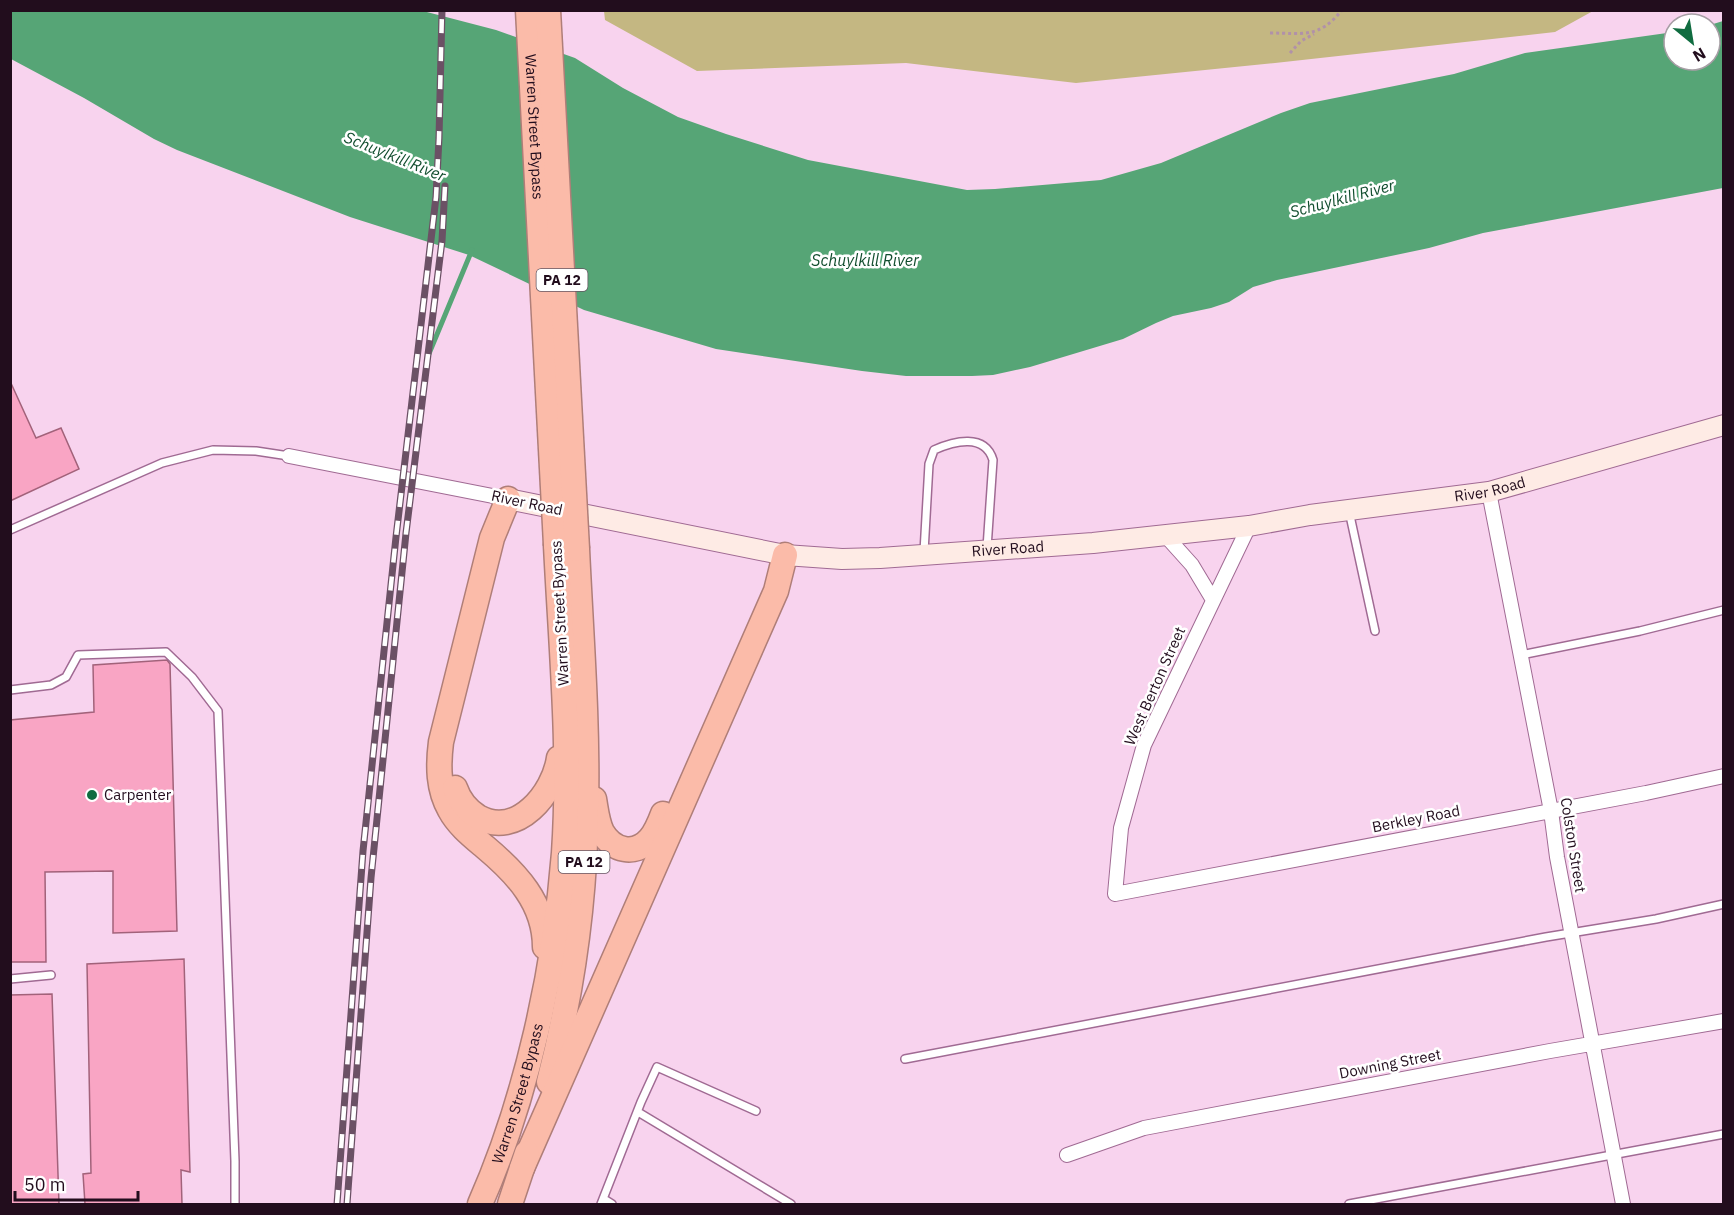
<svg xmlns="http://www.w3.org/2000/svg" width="1734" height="1215" font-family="'IBM Plex Sans',sans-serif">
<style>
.green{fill:#c4b782}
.water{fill:#56a576}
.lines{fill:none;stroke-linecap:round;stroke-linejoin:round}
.stream{stroke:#56a576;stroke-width:5}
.building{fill:#f9a5c4;stroke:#a2627a;stroke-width:1.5}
.lane-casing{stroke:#a06a93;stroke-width:10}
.street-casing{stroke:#a06a93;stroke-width:16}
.secondary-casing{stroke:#a06a93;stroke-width:22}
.highway-casing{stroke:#af7e78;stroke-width:27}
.path{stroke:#b191a9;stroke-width:3;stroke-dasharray:3 3;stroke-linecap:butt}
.lane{stroke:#fff;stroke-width:7}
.street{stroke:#fff;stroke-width:14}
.secondary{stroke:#feebe5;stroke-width:20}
.highway{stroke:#fbbba9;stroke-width:24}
.rail-casing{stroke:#6b5165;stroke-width:7}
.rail{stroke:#fff;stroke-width:4.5;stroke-dasharray:14;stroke-linecap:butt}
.highway-bridge-casing{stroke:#af7e78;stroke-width:27;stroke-linecap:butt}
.highway-bridge{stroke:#fbbba9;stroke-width:24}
.poi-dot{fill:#106c40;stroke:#fff;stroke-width:2}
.labels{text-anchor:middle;stroke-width:5;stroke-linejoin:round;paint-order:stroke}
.shield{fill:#fff;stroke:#645661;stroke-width:1.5}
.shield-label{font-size:14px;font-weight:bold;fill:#220d1d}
.street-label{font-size:15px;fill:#220d1d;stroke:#fff}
.poi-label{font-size:15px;fill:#220d1d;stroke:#fff;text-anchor:start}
.water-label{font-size:16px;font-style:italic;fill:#124e2f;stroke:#fff}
</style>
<rect width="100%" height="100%" fill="#f8d3ee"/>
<path class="green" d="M604,11v-1l989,1 -38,21 -280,31 -199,20 -170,-20 -209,8 -92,-51z"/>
<path class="water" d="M10,11h413l73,19 79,28 48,30 55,29 48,17 82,26 159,30 28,-1 106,-9 60,-17 120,-50 29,-10 144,-29 71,-21 149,-21v28h36v-35l13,-4v167l-240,45 -54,15 -152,32 -24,7 -24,15 -18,6 -38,8 -17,7 -33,16 -93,28 -37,8 -21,1h-66l-44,-5 -146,-22 -132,-39 -115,-55 -119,-38 -173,-67 -23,-11 -70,-41 -73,-39z"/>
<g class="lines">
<path class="stream" d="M428,356l44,-106"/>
</g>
<path class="building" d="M10,381l26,57 25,-10 18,41 -69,32z
M167,660l3,4 7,267 -64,2v-62l-68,1 1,90h-36v-242l84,-8 -1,-47z
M184,959l6,213 -9,-2 1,34h-97l-2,-30 8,-1 -4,-209z
M52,994l7,210h-49v-209z"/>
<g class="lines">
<g class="lane-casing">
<path id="lane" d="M1349,511l26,120
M10,530l152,-67 51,-13 43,1 33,5
M924,552l5,-88 5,-14c20,-9 51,-17 59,10l-6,88
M1521,655l119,-24 84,-21
M10,690l41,-5 15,-8 12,-22 88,-3 26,25 26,34 17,450v43
M10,979l41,-4
M905,1059l641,-122 110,-18 68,-15
M638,1112l153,92
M604,1199l8,5
M601,1204l40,-102 16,-35 99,44
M1349,1204l375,-70"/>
</g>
<g class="street-casing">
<path id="street" d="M289,456l219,43
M1489,492l62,319 6,46 66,347
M1249,526l-105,219 -23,83 -6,66 531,-101 78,-17
M1165,535l27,30 21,35
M1067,1155l77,-27 406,-77 174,-30"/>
</g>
<g class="secondary-casing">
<g id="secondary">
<path id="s1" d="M508,499l277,56 57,4 38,-1 213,-15 156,-17 61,-11 179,-23 235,-67"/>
</g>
</g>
<g class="highway-casing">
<g id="highway">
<path d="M508,499l-16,39 -51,204c-3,24 -3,47 9,68 8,15 22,26 35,37 31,26 60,56 60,100"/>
<path d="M455,788c4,12 12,22 23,29 39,22 76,-24 81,-59"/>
<path d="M594,799c2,11 3,23 8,33 11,19 33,24 48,7 6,-7 10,-17 13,-25"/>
<path d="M549,1082c23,-89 36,-183 37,-274 2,-87 -5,-173 -9,-259"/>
<path d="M522,1168l254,-577 9,-36"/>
<path id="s2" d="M480,1204c47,-106 75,-236 84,-351 7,-103 -3,-206 -8,-308"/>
<path d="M510,1204l17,-51"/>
</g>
</g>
<path class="path" d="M1270,33c33,0 49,6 72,-23
M1290,53l11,-12 13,-7"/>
<use href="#lane" class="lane"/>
<use href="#street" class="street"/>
<use href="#secondary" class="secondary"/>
<use href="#highway" class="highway"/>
<g class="rail-casing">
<path id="rail" d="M337,1204l26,-353 33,-314 40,-340 3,-59 3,-128
M347,1204l24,-326 35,-345 36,-292 3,-55"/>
</g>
<use href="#rail" class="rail"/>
<g class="highway-bridge-casing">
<g id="highway-bridge">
<path id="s3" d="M528,10l28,535"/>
<path d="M548,10l29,539"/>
</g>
</g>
<use href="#highway-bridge" class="highway-bridge"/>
</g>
<circle class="poi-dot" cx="92" cy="795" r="6"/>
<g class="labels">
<g class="shield">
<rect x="536.5" y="269" width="51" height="22" rx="4.5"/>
<rect x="558.5" y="851" width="51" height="22" rx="4.5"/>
</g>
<g class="shield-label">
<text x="562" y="285">PA 12</text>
<text x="584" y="867">PA 12</text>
</g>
<g class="street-label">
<text dy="5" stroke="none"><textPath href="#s3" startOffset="117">Warren Street Bypass</textPath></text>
<text dy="5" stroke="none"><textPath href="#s1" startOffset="992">River Road</textPath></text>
<text transform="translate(527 503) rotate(12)" y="5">River Road</text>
<text dy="5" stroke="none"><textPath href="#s1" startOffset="506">River Road</textPath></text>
<text transform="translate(560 613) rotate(-93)" y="5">Warren Street Bypass</text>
<text transform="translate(1155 686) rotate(-66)" y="5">West Berton Street</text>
<text transform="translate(1416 819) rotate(-11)" y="5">Berkley Road</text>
<text transform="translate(1573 845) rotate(81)" y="5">Colston Street</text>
<text transform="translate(1390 1064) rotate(-11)" y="5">Downing Street</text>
<text dy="5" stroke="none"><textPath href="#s2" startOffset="117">Warren Street Bypass</textPath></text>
</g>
<g class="poi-label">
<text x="104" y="800">Carpenter</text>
</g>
<g class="water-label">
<text transform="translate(395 156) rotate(22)" y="6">Schuylkill River</text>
<text transform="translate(1342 198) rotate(-15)" y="6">Schuylkill River</text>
<text x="865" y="266">Schuylkill River</text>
</g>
</g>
<rect width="1734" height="1215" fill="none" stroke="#220d1d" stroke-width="24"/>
<g transform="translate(1692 42) rotate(150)"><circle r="28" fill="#ffffff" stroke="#a79ea5" stroke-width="1.5"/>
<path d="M0-4.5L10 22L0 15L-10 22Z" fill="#106c40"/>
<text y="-9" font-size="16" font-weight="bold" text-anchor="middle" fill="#220d1d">N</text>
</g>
<path d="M15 1191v9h123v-9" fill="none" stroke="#220d1d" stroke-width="3"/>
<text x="24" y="1191" font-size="18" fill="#220d1d" stroke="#ffffff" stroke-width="4.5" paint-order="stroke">50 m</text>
</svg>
